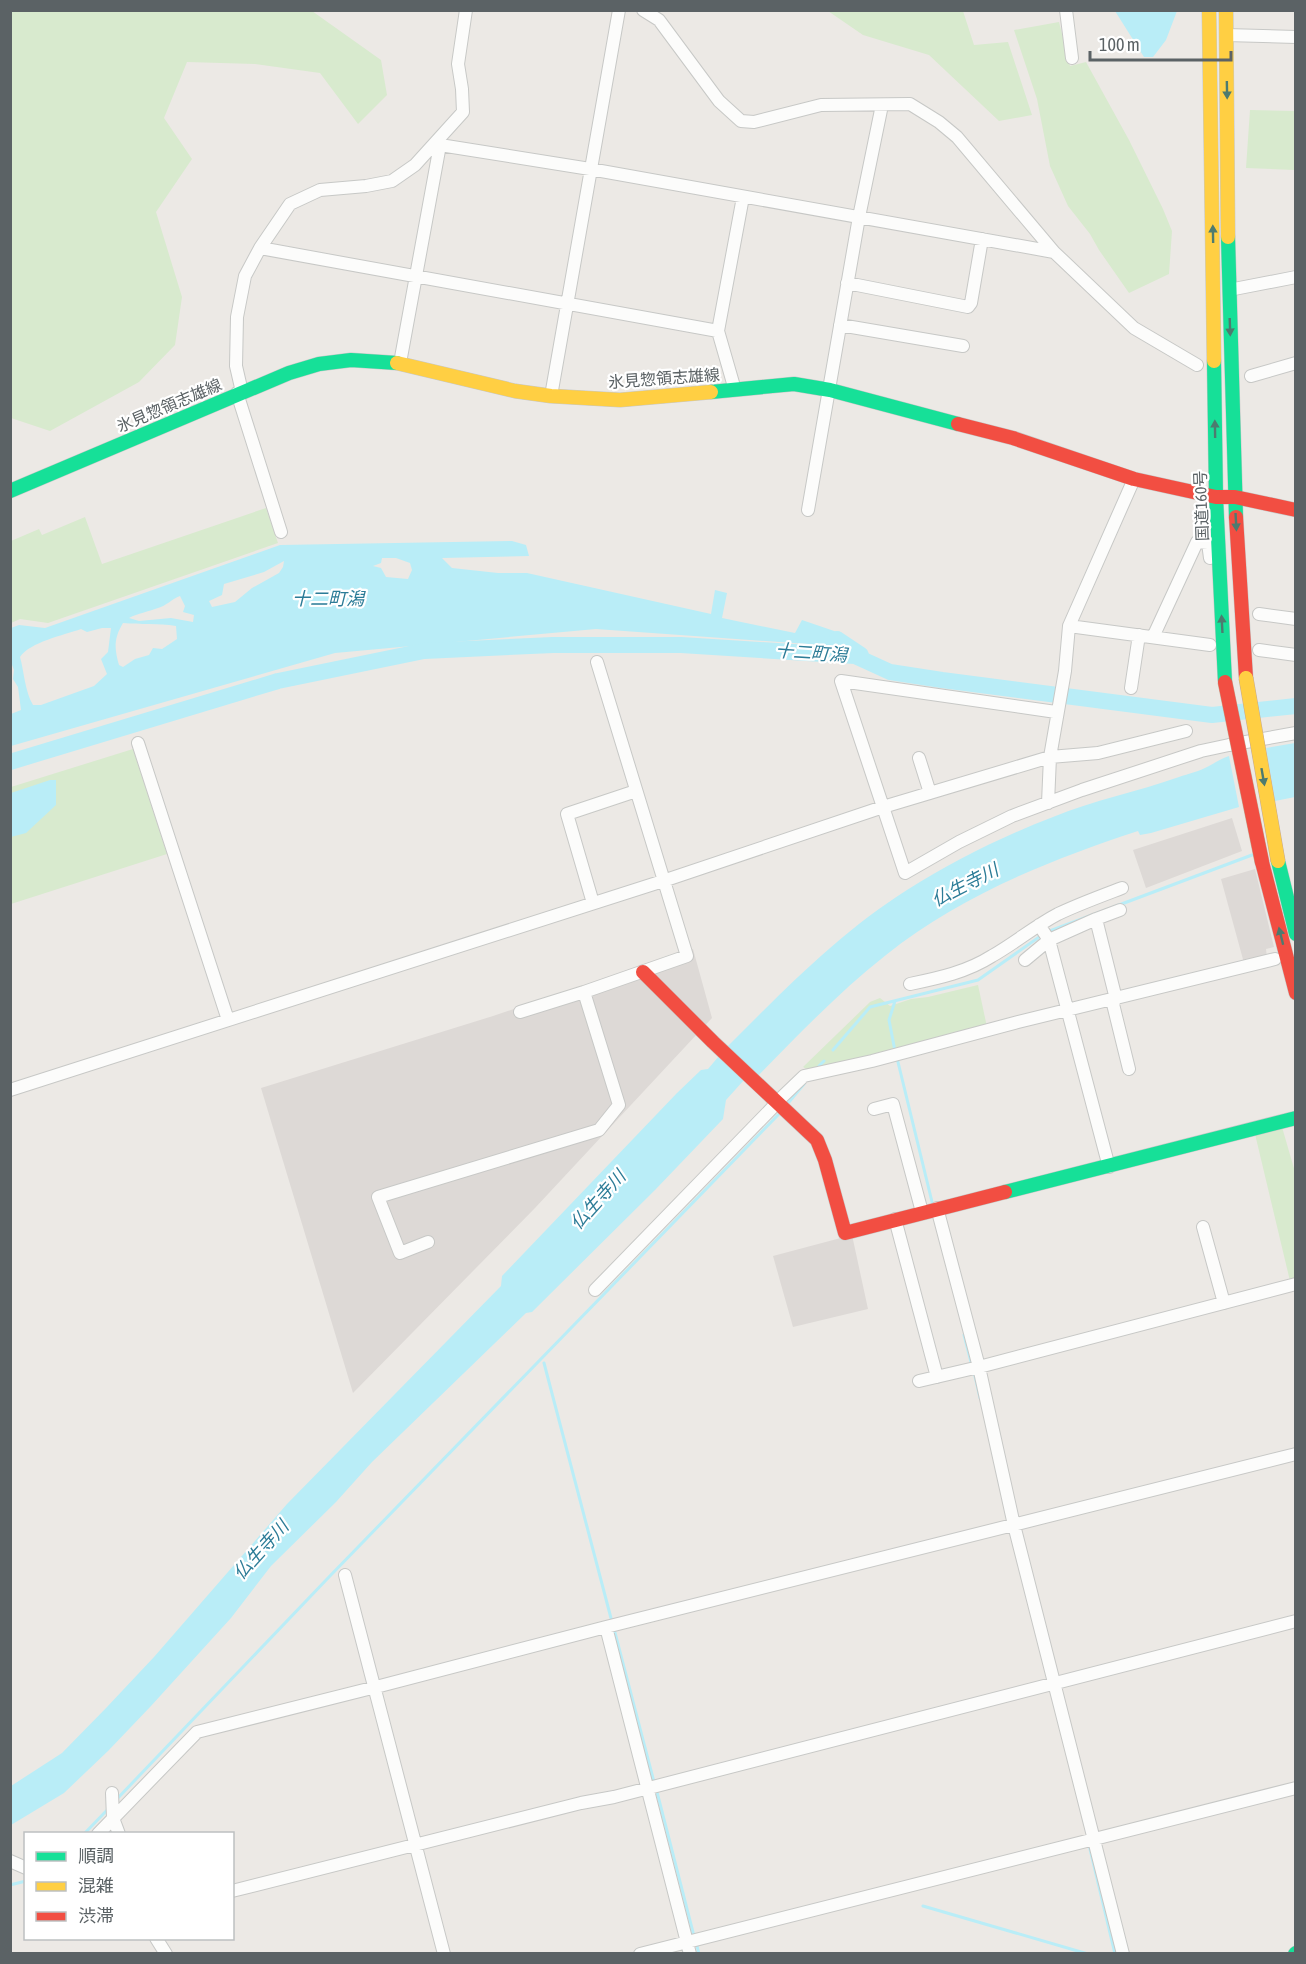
<svg xmlns="http://www.w3.org/2000/svg" width="1306" height="1964" font-family="'Asap Condensed','Noto Sans JP',sans-serif">
<style>
.industrial{fill:#ddd9d6}
.green{fill:#d8eace}
.water{fill:#b9edf7;fill-rule:evenodd}
.lines{fill:none;stroke-linecap:round;stroke-linejoin:round}
.stream{stroke:#b9edf7;stroke-width:3}
.river{stroke:#b9edf7;stroke-width:16}
.street-casing{stroke:#c7c8c6;stroke-width:14}
.fast-casing{stroke:#c7c8c7;stroke-width:15}
.slow-casing{stroke:#c7c8c7;stroke-width:15}
.jam-casing{stroke:#c7c8c7;stroke-width:15}
.street{stroke:#fcfcfb;stroke-width:12}
.fast{stroke:#16e098;stroke-width:14}
.slow{stroke:#ffcf43;stroke-width:14}
.jam{stroke:#f24e42;stroke-width:14}
.slow-bridge-casing{stroke:#c4a892;stroke-width:15;stroke-linecap:butt}
.jam-bridge-casing{stroke:#c4a892;stroke-width:15;stroke-linecap:butt}
.slow-bridge{stroke:#ffcf43;stroke-width:14}
.jam-bridge{stroke:#f24e42;stroke-width:14}
.oneway{fill:#4d7b6f}
.labels{text-anchor:middle;stroke-width:4.5;stroke-linejoin:round;paint-order:stroke}
.street-label{font-size:16px;fill:#5b6265;stroke:#fff}
.water-label{font-size:18px;font-style:italic;fill:#2c7c97;stroke:#fff}
</style>
<rect width="100%" height="100%" fill="#ece9e5"/>
<path class="industrial" d="M1232,818l10,33 -96,37 -13,-38z
M1255,869l19,78 -8,2 1,9 -23,5 -23,-84z
M693,949l19,69 -177,190 -182,185 -92,-305 232,-72z
M852,1235l16,74 -75,18 -20,-71z"/>
<path class="green" d="M11,10l301,1 69,49 6,35 -29,29 -38,-51 -65,-9 -68,-2 -23,56 28,41 -36,53 26,85 -7,48 -36,37 -89,49 -39,-13z
M828,11h135l11,34 34,-3 24,73 -33,6 -70,-66 -66,-20z
M1059,22l11,44 16,-4 43,78 34,69 9,22 -3,43 -40,19 -30,-43 -9,-16 -22,-28 -18,-40 -13,-67 -23,-69z
M1250,110l45,1v59l-49,-2z
M266,508l12,35 -230,80 -28,-4 -9,4v-82l28,-12 3,6 43,-18 17,47z
M133,749l34,105 -156,50v-117z
M978,985l9,42 -176,45 -8,-5 67,-65 10,-4 10,8 21,-7 17,-2z
M1282,1127l13,45v107l-5,2 -35,-147z"/>
<path class="water" d="M1115,11h62l-11,29 -13,17h-9z
M512,541l14,4 3,11 -87,2 10,10 46,5h29l184,41 4,-24 12,3 -5,25 73,15 7,-13 35,12 -1,14 -240,-17 -261,24 -324,93v-32l10,-4 -3,-23 -5,-8 1,-9 -3,-8v-34l8,-3 26,3 235,-83zM382,558h14l14,5 2,7 -4,9 -22,-2 -5,-9 -8,-2 8,-3zM284,561l-1,6 -4,6 -27,15 -17,14 -23,5 -3,-6 13,-6 2,-11 40,-12zM180,596l5,10 -2,6 11,3 -1,7 -22,-4 -32,3 -10,-3c9,-5 19,-6 29,-10 8,-2 14,-9 22,-12zM123,623c18,2 35,0 53,3l1,13 -15,10 -9,-1 -4,7 -14,4 -12,8 -4,-2c-5,-17 -5,-27 4,-42zM102,628h9l-3,24 -7,7 6,15 -13,12 -53,19h-8c-8,-13 -9,-34 -13,-48 10,-15 44,-22 61,-28l6,3z
M1295,743v54l-20,4 -9,-53z
M1229,756l10,51 -88,26 -11,2 -2,-4c-88,29 -179,65 -252,124 -47,37 -88,80 -129,122l-31,-29c57,-57 113,-115 181,-158 46,-29 96,-54 146,-73 41,-17 84,-25 126,-40 9,-3 21,-6 30,-11 7,-4 12,-7 20,-10z
M50,780h6v25l-30,28 -15,4v-44z
M719,1056l25,24 -18,20 -3,19 -68,71 -123,122 -6,1 -154,149 -36,40 -65,64 -40,52 -80,88 -43,45 -44,42 -53,32v-39l51,-33 45,-46 47,-50 133,-153 214,-218 1,-10 175,-183 24,-23 7,-1z"/>
<g class="lines">
<path class="stream" d="M1047,932l205,-77
M895,1001l-6,19 6,31
M833,1050l37,-43 108,-27 64,-45
M897,1058l36,148
M819,1066l5,-5
M789,1102l15,-18
M964,1335l8,31
M544,1363l68,259
M974,1372l6,26
M614,1629l40,153
M656,1788l38,148
M116,1800l212,-222 450,-463
M84,1834l26,-27
M1089,1845l26,109
M10,1885l16,-4
M923,1906l165,48
M696,1942l3,12"/>
<path class="river" d="M837,639l24,16
M10,762l268,-81 146,-30 129,-6h128l174,11 35,16 52,8 270,35 84,-9"/>
<g class="street-casing">
<path id="street" d="M643,10l16,10 60,81 22,20 13,1 67,-17 89,-1 29,18 18,15 97,115 80,76 63,37
M1066,10l6,48
M1226,35l70,2
M437,142l3,3 150,24 464,83
M260,248l458,83
M847,283l121,24 3,-4 11,-64
M1229,290l67,-13
M840,325l123,21
M400,363l40,-218
M1251,376l45,-13
M735,390l-17,-59 25,-134
M242,392l-6,-26 1,-49 8,-41 15,-28 30,-44 30,-14 46,-4 26,-5 23,-16 48,-53 -1,-23 -4,-25 8,-54
M237,393l44,139
M551,396l68,-386
M808,510l51,-293 23,-112
M1259,614l37,5
M1069,626l141,19
M1153,637l44,-95 11,1 2,15
M1259,650l37,5
M1131,688l8,-53
M1056,712l-215,-31 64,192 54,-31 53,-26 70,-26 119,-39 28,-6 67,-12
M138,743l90,277
M919,758l11,35
M1048,803l2,-46 15,-86 4,-45 65,-147
M593,903l-26,-89 69,-23
M1096,919l-47,21 60,227
M1025,960l24,-20 -10,-15
M910,984c29,-6 57,-12 82,-28 23,-13 43,-30 66,-42 21,-10 43,-18 64,-26
M1116,999l-20,-80 24,-9
M1112,1000l17,69
M520,1012l64,-20
M10,1090l653,-209 220,-74 167,-50 48,-4 88,-22
M780,1099l24,-23 68,-15 146,-39 257,-63
M874,1109l19,-5 29,108
M937,1208l42,159 35,158 109,429
M895,1219l42,158
M1203,1227l21,76
M428,1242l-28,11 -22,-56 221,-67 20,-25 -35,-113 103,-36 -90,-294
M595,1290l177,-182
M919,1381l60,-14 317,-83
M345,1575l99,379
M606,1627l84,327
M112,1793l1,25 6,16
M98,1834l99,-102 179,-45 230,-60 690,-173
M10,1861l16,7
M232,1891l349,-88 33,-6 682,-176
M156,1938l10,16
M640,1954l656,-166"/>
</g>
<g class="fast-casing">
<path id="fast" d="M1228,237l8,280
M1214,361l2,136 9,185
M711,392l83,-8 36,6 128,34
M10,491l279,-118 30,-9 32,-4 46,3
M1278,861l18,73
M1005,1192l291,-74
M1295,1954l1,-1"/>
</g>
<g class="slow-casing">
<path id="slow" d="M1209,10l5,351
M1226,10l2,227
M397,363l118,28 36,5 69,4 91,-8"/>
</g>
<g class="jam-casing">
<path id="jam" d="M958,424l55,14 121,41 82,18h19l61,13
M1236,517l10,161
M1262,862l34,131
M643,972l70,70 104,98 8,20 20,73 160,-41"/>
</g>
<use href="#street" class="street"/>
<use href="#fast" class="fast"/>
<use href="#slow" class="slow"/>
<use href="#jam" class="jam"/>
<g class="slow-bridge-casing">
<path id="slow-bridge" d="M1246,678l32,183"/>
</g>
<g class="jam-bridge-casing">
<path id="jam-bridge" d="M1225,682l37,180"/>
</g>
<use href="#slow-bridge" class="slow-bridge"/>
<use href="#jam-bridge" class="jam-bridge"/>
</g>
<defs><path id="oneway-solid" d="M-6-.8H1V-3.2L6.5 0L1 3.2V.8H-6Z" transform="scale(1.5)"/></defs>
<g class="oneway">
<use href="#oneway-solid" transform="translate(1227 90) rotate(89)"/>
<use href="#oneway-solid" transform="translate(1213 234) rotate(-91)"/>
<use href="#oneway-solid" transform="translate(1230 327) rotate(88)"/>
<use href="#oneway-solid" transform="translate(1215 429) rotate(-91)"/>
<use href="#oneway-solid" transform="translate(1236 522) rotate(87)"/>
<use href="#oneway-solid" transform="translate(1222 624) rotate(-93)"/>
<use href="#oneway-solid" transform="translate(1263 777) rotate(80)"/>
<use href="#oneway-solid" transform="translate(1281 936) rotate(-104)"/>
</g>
<g class="labels">
<g class="street-label">
<text transform="translate(664 378) rotate(-4)" y="6">氷見惣領志雄線</text>
<text transform="translate(169 405) rotate(-23)" y="6">氷見惣領志雄線</text>
<text transform="translate(1201 506) rotate(-92)" y="6">国道160号</text>
</g>
<g class="water-label">
<text x="328" y="605">十二町潟</text>
<text transform="translate(811 653) rotate(4)" y="6">十二町潟</text>
<text transform="translate(965 885) rotate(-27)" y="6">仏生寺川</text>
<text transform="translate(598 1200) rotate(-48)" y="6">仏生寺川</text>
<text transform="translate(261 1550) rotate(-48)" y="6">仏生寺川</text>
</g>
</g>
<rect width="1306" height="1964" fill="none" stroke="#5b6265" stroke-width="24"/>
<rect x="24" y="1832" width="210" height="108" fill="#ffffff" stroke="#bdc0c1" stroke-width="1.5"/>
<rect x="36" y="1852" width="30" height="9" fill="#16e098" stroke="#bdc0c1" stroke-width="1.5"/>
<text x="78" y="1862" font-size="18" fill="#5b6265">順調</text>
<rect x="36" y="1882" width="30" height="9" fill="#ffcf43" stroke="#bdc0c1" stroke-width="1.5"/>
<text x="78" y="1892" font-size="18" fill="#5b6265">混雑</text>
<rect x="36" y="1912" width="30" height="9" fill="#f24e42" stroke="#bdc0c1" stroke-width="1.5"/>
<text x="78" y="1922" font-size="18" fill="#5b6265">渋滞</text>
<path d="M1090 51v9h141v-9" fill="none" stroke="#5b6265" stroke-width="3"/>
<text x="1099" y="51" font-size="18" fill="#5b6265" stroke="#ffffff" stroke-width="4.5" paint-order="stroke">100 m</text>
</svg>
